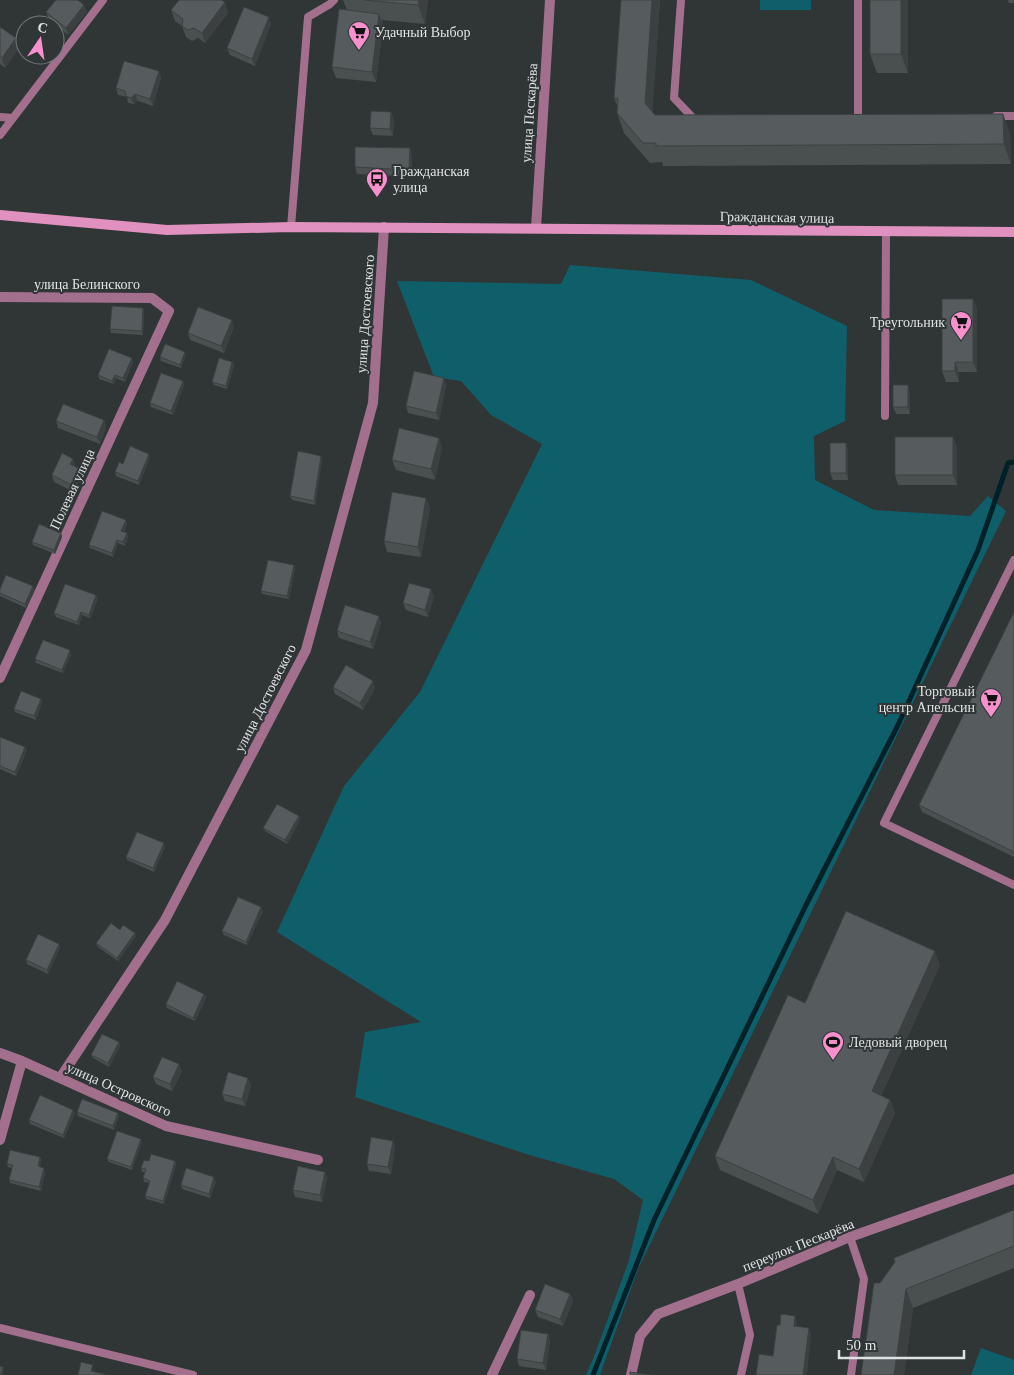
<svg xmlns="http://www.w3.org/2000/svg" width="1014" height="1375" font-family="Georgia,serif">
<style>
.green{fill:#0f5f6b}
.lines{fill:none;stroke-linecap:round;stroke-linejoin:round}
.stream{stroke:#002127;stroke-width:5}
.lane{stroke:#a2708d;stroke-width:8}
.street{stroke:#a2708d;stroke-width:10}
.secondary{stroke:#e091bf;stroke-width:10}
.wall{fill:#4a4f50}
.shaded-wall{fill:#3c4041}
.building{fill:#565c5d;stroke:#3c4041}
.labels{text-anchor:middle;stroke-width:4;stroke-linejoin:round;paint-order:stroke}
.poi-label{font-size:14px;fill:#dfe2e3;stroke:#303536;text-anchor:start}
.street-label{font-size:14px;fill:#dfe2e3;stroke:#303536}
</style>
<rect width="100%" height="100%" fill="#303536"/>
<path class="green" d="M760,0h51v10h-51z
M570,265l181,15 96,46 -2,95 -31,15 1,44 59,30 96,6 18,-20 18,15 -368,758 -38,106h-14l9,-21 34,-94 14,-60 -29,-21 -88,-25 -171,-57 10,-65 56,-10 -144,-90 67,-146 76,-94 122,-248 -51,-29 -30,-34 -27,-4 -37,-96 164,3z
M981,1348l33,12v15h-43z"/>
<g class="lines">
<path class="stream" d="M593,1375l61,-155 152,-315 92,-180 80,-175 30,-87 6,-1"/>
<path class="lane" d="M681,0l-7,98 20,21h3
M858,0v117
M996,116h18
M0,117l13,1
M0,135l103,-135
M291,227l17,-210 22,-13 4,-4
M885,416l1,-183
M1014,560l-130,263 130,62
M850,1237l14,42 -13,96
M738,1284l12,51 -9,40
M0,1328l193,47"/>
<path class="street" d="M536,228l14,-228
M0,297l152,1 17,13 -169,367
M0,1053l22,8 144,65 152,34
M60,1078l105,-158 141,-270 67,-247 11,-176
M0,1140l22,-79
M492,1375l38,-80
M631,1375l9,-39 18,-22 80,-30 112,-47 164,-58"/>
<path class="secondary" d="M0,215l167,15 124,-3 723,5"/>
</g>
<path class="wall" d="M343,0h85l-3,24 -43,-4 1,4 -7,58 -40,-4 -4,-11 15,-57z
M621,0h39l-8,112 3,3 348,-1 7,20 1,30 -348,2 -1,-4 -12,1 -26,-30 -7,-20 1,-5 -4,-10z
M870,0h38v73h-31l-7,-19z
M1008,0h6v3h-5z
M225,2l3,11 -23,30 -7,-5 -6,3 -6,-4 -4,-11 -7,-5 -4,-11z
M46,12h41l-19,23 -19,-16z
M271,24l-16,42 -25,-11 -3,-7z
M0,27l19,21 -14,20 -5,-4z
M159,71l2,7 -8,28 -15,-5 -4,3 -6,-1 -1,-6 -9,-2 -2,-7z
M394,119l-1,17 -20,-1 -3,-7z
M412,155v22l-55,-3 -2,-7z
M973,299l4,10v63h-18v10h-13l-4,-11z
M143,308l1,3 -1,24 -32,-2 -1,-4z
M234,327l-10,26 -34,-13 -2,-7z
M186,355l-5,13 -20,-7 -1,-4z
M133,362l-8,20 -9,-4 -2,6 -15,-5 -1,-4z
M232,362l2,3 -7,24 -13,-4 -2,-3z
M183,381l1,4 -11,30 -22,-8 -1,-4z
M446,385l-7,35 -31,-7 -2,-7z
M910,392v22h-14l-3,-7z
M104,420l2,7 -6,17 -42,-16 -2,-7z
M439,438l3,10 -7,32 -39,-10 -4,-10z
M846,443l2,7v30h-15l-3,-7z
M957,447v38h-59l-3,-10z
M150,457l-11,28 -23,-9 -1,-4 8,-8z
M73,459l2,6v2l5,2 2,7 -8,16 -20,-10 -2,-7z
M322,460l-7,45 -23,-5 -2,-4z
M426,498l4,10 -9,49 -34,-5 -3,-11z
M127,523l-3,9 3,1 1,4 -3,9 -7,-3 -5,14 -23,-9 -1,-3z
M61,533l1,4 -7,17 -22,-9 -1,-3z
M295,568l-6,31 -27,-5 -1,-3z
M33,586l1,4 -8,18 -26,-12v-7z
M434,596l-6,21 -22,-7 -3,-7z
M98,599l-8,19 -8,-3 -3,10 -23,-8 -2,-4z
M1014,612v245l-92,-45 -3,-7z
M379,616l2,7 -8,26 -34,-11 -2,-7z
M71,654l-8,19 -27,-10 -1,-4z
M373,681l2,7 -12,22 -28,-16 -2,-7z
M41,699l1,3 -6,18 -21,-8 -1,-3z
M0,737l25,10 2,3 -11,26 -16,-7z
M300,820l-13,24 -22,-13 -2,-3z
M165,847l-11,25 -27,-12 -1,-3z
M263,911l-16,34 -23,-10 -2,-4z
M120,930l15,3 1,3 -18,25 -20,-14 -2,-4z
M59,944l1,4 -12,26 -21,-10 -1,-4z
M940,965l-59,131 9,4 5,13 -31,69 -27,-12 -19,44 -98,-44 -5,-14 90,-153z
M206,998l-11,23 -28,-13 -1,-4z
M119,1042l1,4 -11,21 -16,-9 -2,-3z
M182,1071l-10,20 -16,-7 -3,-7z
M251,1085l-6,21 -20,-5 -3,-7z
M77,1112l41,1 1,3 -5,14 -36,-14z
M75,1113l-11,25 -34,-14 -1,-4z
M393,1141l2,7 -4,26 -22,-3 -2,-7z
M142,1142l-10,28 -23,-8 -2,-3z
M40,1157l1,4 -1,6 5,5 -4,19 -31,-8 -1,-3 3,-12 -4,-1 -1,-3z
M149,1161h26l1,4 -12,39 -18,-5 -1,-3 4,-13 -5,-1 -1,-4 2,-6h-3l-1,-4z
M325,1172l2,7 -5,23 -27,-5 -2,-7z
M216,1181l-6,17 -28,-9 -1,-4z
M1014,1210v58l-101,40 -9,67h-43l19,-92z
M570,1294l3,7 -10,25 -25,-9 -3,-7z
M548,1334l2,7 -4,29 -27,-4 -2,-7z"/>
<path class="shaded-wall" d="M419,0h9l-3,24 -7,-19z
M652,0h8l-8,122 -7,-19z
M901,0h7v73l-7,-19z
M225,2l3,11 -23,30 -3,-10z
M84,5l3,7 -19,23 -2,-7z
M379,14l4,10 -7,58 -4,-10z
M269,17l2,7 -16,42 -3,-7z
M16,38l3,10 -14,20 -3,-10z
M159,71l2,7 -8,28 -3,-7z
M135,94l3,7 -4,3 -3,-6z
M391,112l3,7 -1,17 -3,-7z
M1003,114l7,20 1,30 -7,-20z
M410,148l2,7v22l-3,-7z
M973,299l4,10v63l-4,-10z
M143,308l1,3 -1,24 -1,-4z
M232,320l2,7 -10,26 -3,-7z
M185,352l1,3 -5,13 -1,-3z
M132,358l1,4 -8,20 -2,-4z
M232,362l2,3 -7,24 -1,-3z
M955,362l4,10v10l-4,-11z
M115,375l1,3 -2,6 -2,-3z
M444,378l2,7 -7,35 -3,-7z
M183,381l1,4 -11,30 -2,-4z
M908,385l2,7v22l-2,-7z
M104,420l2,7 -6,17 -3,-7z
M953,437l4,10v38l-4,-10z
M439,438l3,10 -7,32 -4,-11z
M846,443l2,7v30l-2,-7z
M149,454l1,3 -11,28 -1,-4z
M321,456l1,4 -7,45 -1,-4z
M73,459l2,6 -3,6 -2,-7z
M80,469l2,7 -8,16 -2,-7z
M426,498l4,10 -9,49 -3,-10z
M126,520l1,3 -4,11 -2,-3z
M61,533l1,4 -7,17 -1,-4z
M127,533l1,4 -3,9 -2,-4z
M117,540l1,3 -5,14 -1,-4z
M294,565l1,3 -6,31 -2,-3z
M33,586l1,4 -8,18 -1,-4z
M431,589l3,7 -6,21 -3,-7z
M96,595l2,4 -8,19 -1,-3z
M81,612l1,3 -3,10 -2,-3z
M379,616l2,7 -8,26 -3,-7z
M70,650l1,4 -8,19 -1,-3z
M373,681l2,7 -12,22 -3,-7z
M41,699l1,3 -6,18 -2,-4z
M25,747l2,3 -11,26 -1,-4z
M299,816l1,4 -13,24 -2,-4z
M164,843l1,4 -11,25 -1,-4z
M261,907l2,4 -16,34 -1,-3z
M135,933l1,3 -18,25 -1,-3z
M59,944l1,4 -12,26 -1,-4z
M935,951l5,14 -63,140 -5,-14z
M204,994l2,4 -11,23 -2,-3z
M119,1042l1,4 -11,21 -1,-4z
M179,1064l3,7 -10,20 -2,-7z
M248,1078l3,7 -6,21 -3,-7z
M890,1100l5,13 -31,69 -5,-13z
M73,1110l2,3 -11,25 -1,-3z
M118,1113l1,3 -5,14 -1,-4z
M141,1139l1,3 -10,28 -1,-3z
M393,1141l2,7 -4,26 -3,-7z
M40,1157l1,4 -2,9 -1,-4z
M833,1157l4,13 -19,44 -5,-14z
M175,1161l1,4 -12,39 -1,-3z
M44,1168l1,4 -4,19 -2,-4z
M325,1172l2,7 -5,23 -2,-7z
M214,1177l2,4 -6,17 -1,-4z
M906,1289l7,19 -9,67h-10z
M570,1294l3,7 -10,25 -3,-7z
M795,1316l2,7 -1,10 -2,-7z
M809,1328l2,7 -4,40h-4z
M548,1334l2,7 -4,29 -3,-7z
M3,1367l1,4 -1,4h-2z"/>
<path class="building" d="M56,0h22l6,5 -18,23 -20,-16z
M179,0h42l4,2 -23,31 -8,-5 -6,2 -6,-4 1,-7 -12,-9z
M364,0h55l-1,5z
M621,0h31l-7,103 10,12 348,-1 1,30 -348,2v-3h-13l-26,-30 1,-15h-4z
M870,0h31v54h-31z
M244,7l25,10 -17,42 -25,-11z
M339,9l40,5 -7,58 -40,-5z
M0,27l16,11 -14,20 -2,-2z
M124,61l35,10 -9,28 -15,-5 -4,4 -5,-2 -1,-5 -9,-3z
M371,111l20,1 -1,17 -20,-1z
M355,147l55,1 -1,22 -54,-3z
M942,299h31v63h-18v9h-13z
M112,306l31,2 -1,23 -32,-2z
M198,307l34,13 -11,26 -33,-13z
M165,344l20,8 -5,13 -20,-8z
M109,349l23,9 -9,20 -8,-3 -3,6 -14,-6z
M219,358l13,4 -6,24 -14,-4z
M414,371l30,7 -8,35 -30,-7z
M161,373l22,8 -12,30 -21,-8z
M893,385h15v22h-15z
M63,404l41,16 -7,17 -41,-16z
M399,428l40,10 -8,31 -39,-9z
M895,437h58v38h-58z
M830,443h16v30h-16z
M130,446l19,8 -11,27 -23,-9 4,-10 4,2z
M298,451l23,5 -7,45 -24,-5z
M62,453l11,6 -3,5 10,5 -8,16 -20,-10z
M392,492l34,6 -8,49 -34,-6z
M102,511l24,9 -5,11 6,2 -4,9 -6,-2 -5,13 -23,-8z
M39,524l22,9 -7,17 -22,-8z
M268,560l26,5 -7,31 -26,-5z
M6,575l27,11 -8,18 -25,-11v-4z
M409,583l22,6 -6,21 -22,-7z
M65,584l31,11 -7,20 -8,-3 -4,10 -23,-9z
M345,605l34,11 -9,26 -33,-11z
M1014,612v240l-95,-47z
M43,640l27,10 -8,20 -27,-11z
M346,665l27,16 -13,22 -27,-16z
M21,691l20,8 -7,17 -20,-7z
M0,737l25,10 -10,25 -15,-6z
M277,804l22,12 -14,24 -22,-12z
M137,832l27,11 -11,25 -27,-11z
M238,897l23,10 -15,35 -24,-11z
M846,911l89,40 -63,140 18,9 -31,69 -26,-12 -20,43 -98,-44 73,-161 17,8z
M111,923l9,7 3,-5 12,8 -18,25 -21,-15z
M38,934l21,10 -12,26 -21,-10z
M177,981l27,13 -11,24 -27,-14z
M102,1034l17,8 -11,21 -17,-8z
M162,1057l17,7 -9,20 -17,-7z
M228,1072l20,6 -6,21 -20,-5z
M40,1095l33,15 -10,25 -34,-15z
M82,1099l36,14 -5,13 -36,-14z
M117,1131l24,8 -10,28 -24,-8z
M371,1137l22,4 -5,26 -21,-3z
M10,1150l30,7 -2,9 6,2 -5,19 -30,-7 4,-15 -6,-1z
M151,1154l24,7 -12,40 -18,-5 5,-15 -7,-3 3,-9 -5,-1 3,-8 5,1z
M298,1166l27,6 -5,23 -27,-5z
M186,1168l28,9 -5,17 -28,-9z
M1014,1210v36l-108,43 -12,86h-33l13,-92h6l15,-21 -1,-4z
M545,1284l25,10 -10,25 -25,-9z
M781,1314l14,2 -1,10 15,2 -6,47h-47l3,-21 14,2 4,-31h3z
M521,1330l27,4 -5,29 -26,-4z
M81,1362l12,3 -2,6 17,4h-30z
M0,1366l3,1 -2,8h-1z
M630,1372l20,3h-20z"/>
<defs>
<g id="supermarket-pin" transform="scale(1.125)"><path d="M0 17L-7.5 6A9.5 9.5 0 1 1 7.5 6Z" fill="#f790cd" stroke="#303536"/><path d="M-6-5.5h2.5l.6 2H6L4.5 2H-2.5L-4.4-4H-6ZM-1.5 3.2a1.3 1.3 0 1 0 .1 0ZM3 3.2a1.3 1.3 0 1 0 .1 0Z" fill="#111"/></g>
<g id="bus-pin" transform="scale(1.125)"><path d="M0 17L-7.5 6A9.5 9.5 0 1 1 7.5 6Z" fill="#f790cd" stroke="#303536"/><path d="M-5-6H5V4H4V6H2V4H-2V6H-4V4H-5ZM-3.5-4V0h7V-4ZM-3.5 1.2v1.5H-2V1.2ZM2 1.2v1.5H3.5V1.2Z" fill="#111"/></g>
<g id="stadium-pin" transform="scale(1.125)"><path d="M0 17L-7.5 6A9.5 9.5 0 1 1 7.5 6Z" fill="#f790cd" stroke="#303536"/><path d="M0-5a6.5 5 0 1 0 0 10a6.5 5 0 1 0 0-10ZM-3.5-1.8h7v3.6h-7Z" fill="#111"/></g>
</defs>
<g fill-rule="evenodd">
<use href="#supermarket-pin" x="359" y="32"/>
<use href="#bus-pin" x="377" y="179"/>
<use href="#supermarket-pin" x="961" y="322"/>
<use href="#supermarket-pin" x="991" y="699"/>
<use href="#stadium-pin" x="833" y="1042"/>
</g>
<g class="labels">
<g class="poi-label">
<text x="375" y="37">Удачный Выбор</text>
<text x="393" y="176">Гражданская<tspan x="393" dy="16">улица</tspan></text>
<text x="945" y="327" text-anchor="end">Треугольник</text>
<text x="975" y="696" text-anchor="end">Торговый<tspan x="975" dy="16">центр Апельсин</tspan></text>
<text x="849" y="1047">Ледовый дворец</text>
</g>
<g class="street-label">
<text transform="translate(529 113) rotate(-86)" y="5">улица Пескарёва</text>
<text transform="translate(777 217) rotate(1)" y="5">Гражданская улица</text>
<text x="87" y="289">улица Белинского</text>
<text transform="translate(365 314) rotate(-86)" y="5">улица Достоевского</text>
<text transform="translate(72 489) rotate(-65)" y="5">Полевая улица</text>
<text transform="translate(265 698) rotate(-63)" y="5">улица Достоевского</text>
<text transform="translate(119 1089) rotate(24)" y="5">улица Островского</text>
<text transform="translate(798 1245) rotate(-22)" y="5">переулок Пескарёва</text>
</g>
</g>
<g transform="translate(40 40) rotate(13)"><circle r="24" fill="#303536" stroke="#767a7b"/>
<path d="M0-4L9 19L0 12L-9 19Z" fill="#f790cd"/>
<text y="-8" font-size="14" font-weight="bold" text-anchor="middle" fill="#dfe2e3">С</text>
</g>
<path d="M839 1350v8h125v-8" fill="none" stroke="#dfe2e3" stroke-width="2.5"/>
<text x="846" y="1350" font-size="15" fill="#dfe2e3" stroke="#303536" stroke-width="4" paint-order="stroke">50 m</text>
</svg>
